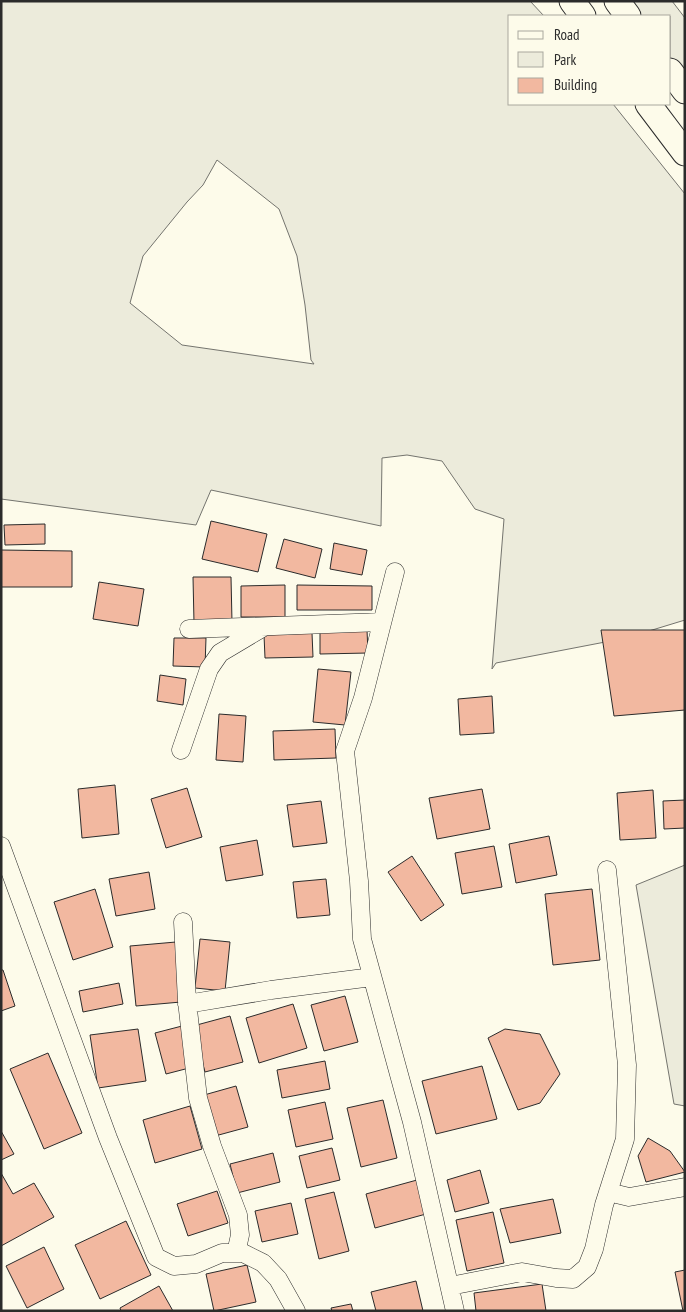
<svg xmlns="http://www.w3.org/2000/svg" width="686" height="1312" font-family="'PT Sans Narrow',sans-serif">
<style>
.green{fill:#ecebdb;stroke:#74746e;fill-rule:evenodd}
.building{fill:#f2b8a0;stroke:#2b2b2b}
.lines{fill:none;stroke-linecap:round;stroke-linejoin:round}
.minor-casing{stroke:#2b2b2b;stroke-width:19}
.secondary-casing{stroke:#2b2b2b;stroke-width:27}
.minor{stroke:#fdfbea;stroke-width:18}
.secondary{stroke:#fdfbea;stroke-width:25}
</style>
<rect width="100%" height="100%" fill="#fdfbea"/>
<path class="green" d="M1,1h529l14,15h-34v88h103l72,90v426l-59,18 -130,25 -4,6 12,-150 -29,-10 -33,-48 -35,-6 -25,3 -1,68 -170,-36 -15,35 -195,-26zM217,160l62,49 18,47 8,49 6,55 3,4 -132,-19 -52,-42 13,-47 44,-54 16,-17z
M625,1h47l13,17v59l-15,-19v-42h-33z
M685,865v241l-11,-2 -38,-219z"/>
<path class="building" d="M211,521l56,13 -9,38 -56,-13z
M45,524v20l-40,1 -1,-20z
M284,539l38,10 -7,29 -39,-10z
M334,543l33,7 -5,25 -32,-6z
M1,550l71,1v36h-71z
M193,577h38l1,45 -38,1z
M99,582l45,7 -6,37 -45,-7z
M285,585v32h-44v-31z
M297,585l75,1v24h-75z
M367,630l1,23 -48,1v-23z
M601,630h84v80l-71,6z
M312,633l1,24 -48,1 -1,-23z
M174,638h32l-1,29 -32,-1z
M318,669l33,3 -6,53 -32,-3z
M160,675l26,4 -3,26 -26,-4z
M492,696l2,37 -34,2 -2,-36z
M219,714l27,2 -3,46 -27,-2z
M335,729l1,29 -62,2 -1,-29z
M115,785l4,49 -37,4 -4,-49z
M187,788l15,49 -36,11 -15,-49z
M482,789l8,40 -53,10 -8,-41z
M653,790l3,48 -36,2 -3,-47z
M685,800v28l-21,1 -1,-28z
M321,801l6,42 -34,4 -6,-42z
M549,836l8,39 -41,8 -7,-39z
M257,840l6,35 -37,6 -6,-34z
M494,846l8,41 -40,7 -7,-41z
M412,856l32,49 -23,16 -33,-49z
M149,872l6,37 -39,7 -7,-37z
M326,879l4,36 -33,3 -4,-36z
M95,889l18,58 -40,13 -19,-58z
M592,889l8,71 -47,5 -8,-71z
M200,939l30,3 -5,49 -30,-3z
M176,942l5,60 -45,4 -6,-60z
M1,970h2l12,36 -14,5z
M119,983l4,21 -40,8 -4,-21z
M345,996l13,46 -34,9 -13,-46z
M293,1004l14,44 -48,15 -13,-45z
M230,1016l13,46 -38,10 -12,-46z
M182,1026l11,41 -27,7 -11,-41z
M138,1029l8,52 -48,7 -8,-53z
M505,1029l35,5 20,40 -20,29 -22,7 -30,-72z
M48,1053l34,80 -38,16 -34,-80z
M325,1061l5,28 -48,9 -5,-28z
M482,1066l15,53 -61,15 -14,-53z
M236,1086l12,41 -33,9 -11,-41z
M383,1100l14,58 -36,9 -14,-59z
M325,1102l8,37 -37,8 -8,-37z
M190,1106l12,43 -47,14 -12,-43z
M1,1131l13,23 -13,6z
M648,1138l22,13 15,21 -39,10 -8,-26z
M332,1148l8,32 -33,8 -8,-32z
M273,1153l7,29 -43,11 -7,-29z
M480,1170l9,33 -34,9 -8,-32z
M1,1173l12,21 21,-11 20,34 -53,29z
M417,1180l9,34 -51,14 -9,-34z
M217,1191l11,32 -40,13 -11,-32z
M334,1192l15,59 -30,8 -14,-60z
M553,1199l8,34 -51,10 -10,-34z
M291,1203l7,31 -36,8 -7,-31z
M493,1212l11,51 -37,8 -11,-51z
M126,1221l25,54 -51,24 -25,-54z
M44,1247l20,42 -37,19 -21,-42z
M247,1265l9,37 -42,9 -8,-37z
M685,1270v41h-2l-8,-39z
M416,1281l7,30h-47l-5,-19z
M542,1284l4,27h-70l-2,-18z
M159,1286l14,25h-52l-1,-3z
M351,1304l2,7h-21l-1,-3z"/>
<g class="lines">
<g class="minor-casing">
<path id="minor" d="M395,572l-32,126 -18,53 14,130 3,58 50,183 43,189
M189,629l193,-7
M181,750l28,-81 11,-16 42,-25
M1,846l107,292 48,119 18,9 22,-2 26,-11h21l20,10 15,16 18,32
M183,922l4,79 11,97 14,48 26,69 2,20 -4,18
M187,1004l84,-14 101,-13
M608,1192l21,5 56,-10
M450,1286l72,-14 34,6 17,1 14,-12 7,-18 10,-44 21,-66 2,-74 -20,-195"/>
</g>
<g class="secondary-casing">
<path id="secondary" d="M572,1l11,15
M617,1l11,15
M670,71l15,20
M648,104l37,49"/>
</g>
<use href="#minor" class="minor"/>
<use href="#secondary" class="secondary"/>
</g>
<rect width="686" height="1312" fill="none" stroke="#2b2b2b" stroke-width="5"/>
<rect x="508" y="15" width="162" height="90" fill="#fdfbea" stroke="#a9a89e"/>
<rect x="518" y="31" width="25" height="8" fill="#fdfbea" stroke="#a9a89e"/>
<text x="554" y="40" font-size="15" fill="#2b2b2b">Road</text>
<rect x="518" y="52" width="25" height="15" fill="#ecebdb" stroke="#a9a89e"/>
<text x="554" y="65" font-size="15" fill="#2b2b2b">Park</text>
<rect x="518" y="78" width="25" height="15" fill="#f2b8a0" stroke="#a9a89e"/>
<text x="554" y="90" font-size="15" fill="#2b2b2b">Building</text>
</svg>
